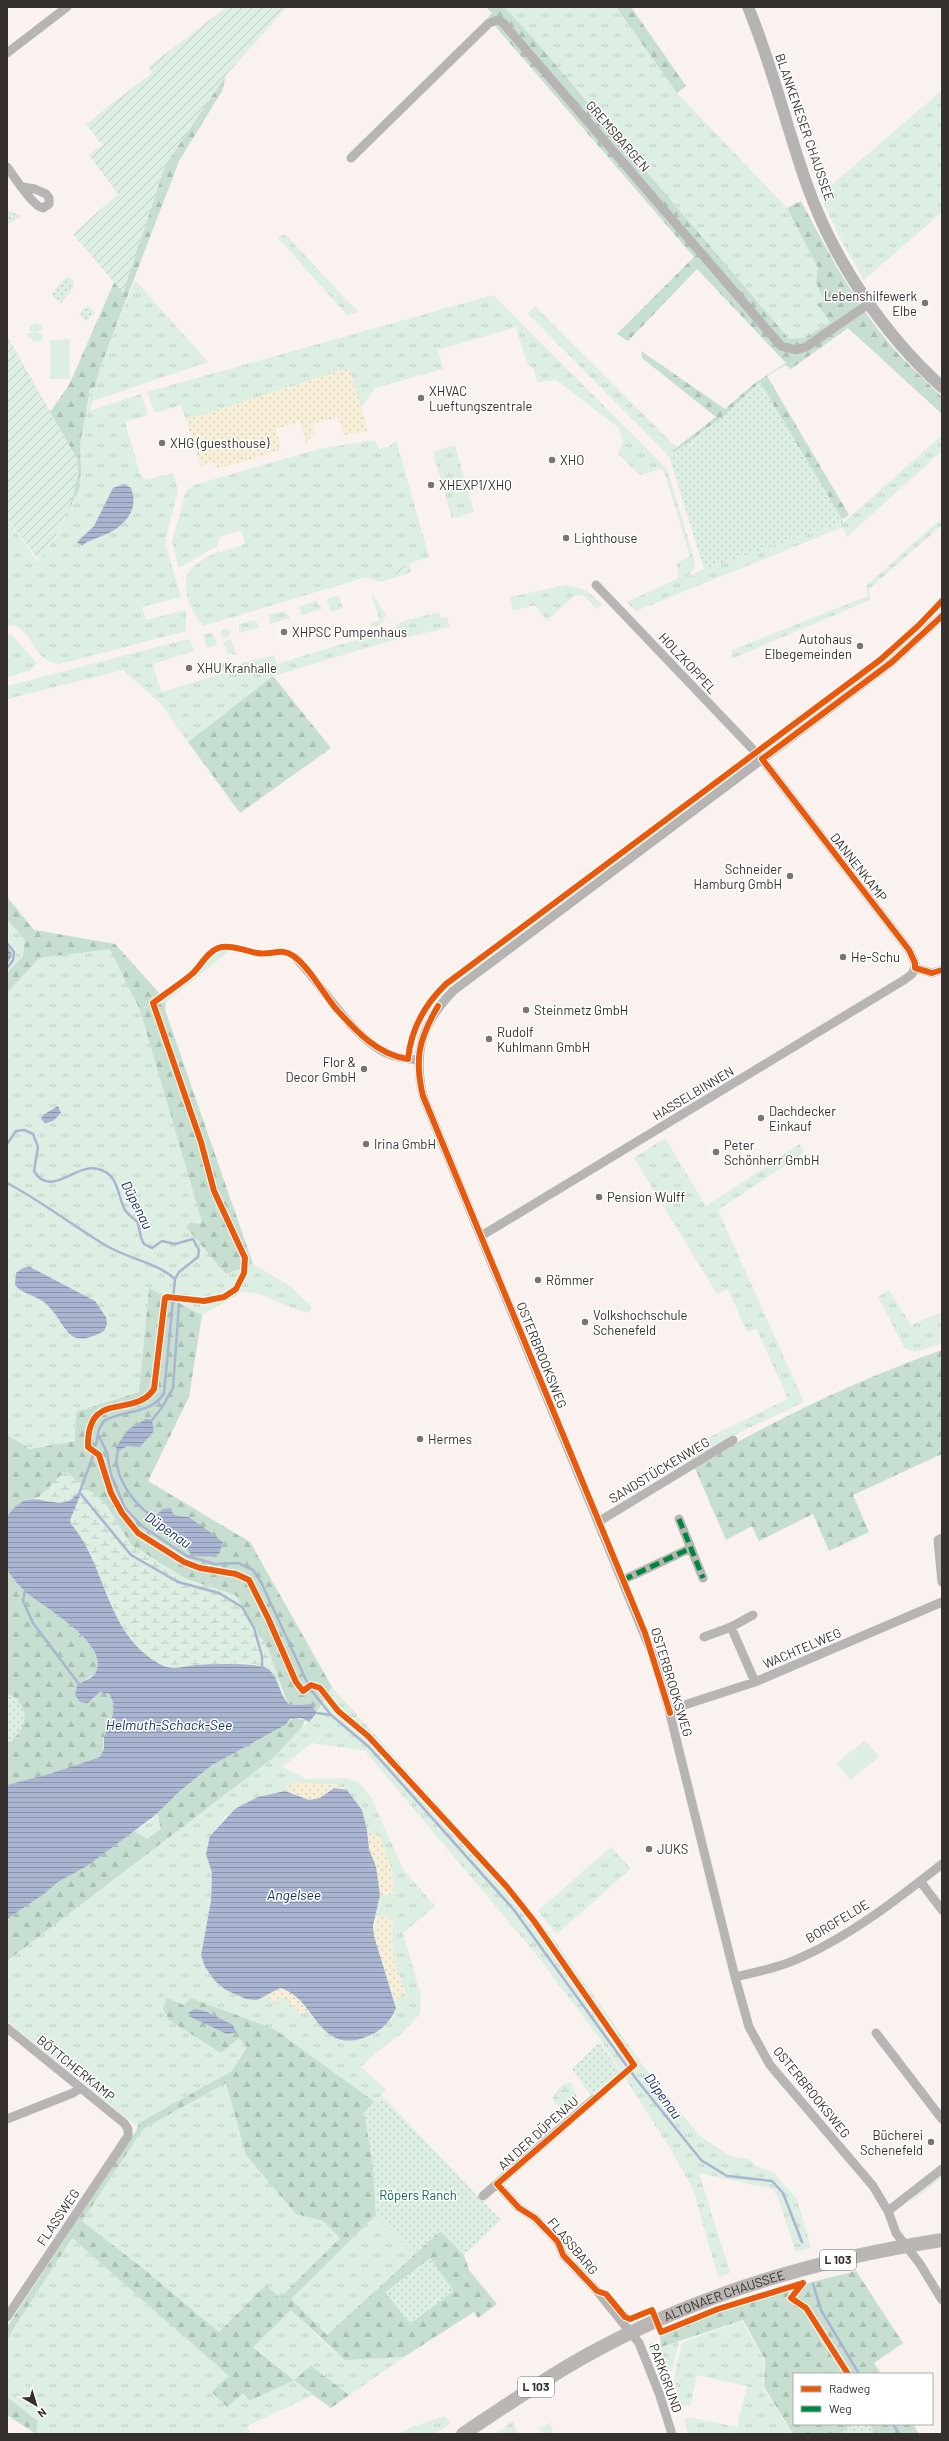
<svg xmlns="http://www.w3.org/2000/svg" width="949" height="2441" font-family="Barlow,sans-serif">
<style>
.grass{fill:url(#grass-tufts);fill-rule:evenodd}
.forest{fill:url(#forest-firs);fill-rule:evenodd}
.wetland{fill:url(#wetland-marsh)}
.sand{fill:url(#sand-dots)}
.park{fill:url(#park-dots)}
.garden{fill:url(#garden-furrows)}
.pitch{fill:#ddeee2}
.water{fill:url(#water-rules)}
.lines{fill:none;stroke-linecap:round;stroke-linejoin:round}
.stream{stroke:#a9b5d1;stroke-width:2.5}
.minor{stroke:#b7b5b3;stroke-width:9}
.secondary{stroke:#b6b4b2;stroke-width:12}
.primary{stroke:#b9b6b4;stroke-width:14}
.quiet{stroke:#00873e;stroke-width:5;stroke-dasharray:10 5;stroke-linecap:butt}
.cycleway-casing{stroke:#fff;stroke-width:8}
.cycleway{stroke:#e8590c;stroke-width:6}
.poi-dot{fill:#7a7572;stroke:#fff;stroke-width:1.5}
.labels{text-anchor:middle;stroke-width:3;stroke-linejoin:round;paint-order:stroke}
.shield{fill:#fff;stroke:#726f6d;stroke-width:1}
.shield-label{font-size:12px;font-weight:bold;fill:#36312f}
.street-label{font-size:13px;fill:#36312f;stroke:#fff}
.poi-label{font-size:13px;fill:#36312f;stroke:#fff;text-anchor:start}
.park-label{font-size:13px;fill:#086445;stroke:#fff}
.water-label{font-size:14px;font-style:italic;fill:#172e61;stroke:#fff}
</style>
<defs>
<pattern id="grass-tufts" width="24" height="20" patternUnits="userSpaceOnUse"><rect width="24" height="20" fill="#ddeee2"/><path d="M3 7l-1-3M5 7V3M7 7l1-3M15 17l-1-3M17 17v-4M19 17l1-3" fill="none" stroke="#becdc2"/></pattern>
<pattern id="forest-firs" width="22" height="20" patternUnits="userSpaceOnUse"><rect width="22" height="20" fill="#c6dfd0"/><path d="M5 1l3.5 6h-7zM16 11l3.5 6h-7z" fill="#abc0b3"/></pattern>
<pattern id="wetland-marsh" width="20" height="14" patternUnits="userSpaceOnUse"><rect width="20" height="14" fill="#ddeee2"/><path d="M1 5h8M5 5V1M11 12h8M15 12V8" fill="none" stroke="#becdc2"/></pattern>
<pattern id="sand-dots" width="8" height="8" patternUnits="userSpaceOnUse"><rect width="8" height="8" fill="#f6eed7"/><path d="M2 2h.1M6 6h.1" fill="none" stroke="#d4cdb9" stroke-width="1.8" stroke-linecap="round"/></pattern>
<pattern id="park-dots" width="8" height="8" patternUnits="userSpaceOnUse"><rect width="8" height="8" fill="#ddeee2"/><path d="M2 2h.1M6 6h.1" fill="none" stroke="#becdc2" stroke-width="1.8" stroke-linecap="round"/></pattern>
<pattern id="garden-furrows" width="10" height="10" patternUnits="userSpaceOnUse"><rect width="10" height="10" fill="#ddeee2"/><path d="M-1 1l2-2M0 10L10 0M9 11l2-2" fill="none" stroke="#becdc2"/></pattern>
<pattern id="water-rules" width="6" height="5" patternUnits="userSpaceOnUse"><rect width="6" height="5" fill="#a9b5d1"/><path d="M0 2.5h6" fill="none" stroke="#8a94aa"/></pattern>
</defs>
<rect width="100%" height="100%" fill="#f9f2ef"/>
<path class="grass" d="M504,7h112l61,86 110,115 31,60 -2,15 8,18 -6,4 12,17 -26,16 -15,1z
M942,90v122l-78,68 -24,-42 -20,-43z
M285,234l73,78 -11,3 -69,-77z
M135,280l73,82 -116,39 -2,10 51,-17 7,21 -23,7 15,52 5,6 28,-7 5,17 -13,52 16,55 -39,10 4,13 40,-10v21l-127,33c-3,-1 -9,-2 -12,-4 -16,-10 -18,-36 -40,-35v-105l31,42 17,-24 24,-48 2,-19 -1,-26 10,-56 5,-2 5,-19z
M493,295l174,174 28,93 -1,6 -6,9 16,-8 140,-47 98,-87v16l-95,86 -4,-10 -207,84 -9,-9 52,-24 -2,-15 13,-7 -26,-85 -3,-2 -21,6 -22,-21 5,-12 -4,-14 -63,-48 -19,2 -3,-13 -7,-6 -11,-36 -78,23 5,19 -68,19 -14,19 -12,-39 -163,52 -5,-15 -26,8 -8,-21z
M535,306l143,143 -9,7 -141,-142z
M375,440l4,9 10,-2 7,-7 33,117 -35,11 3,9 -18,5 -13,-5 -163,49c-11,-13 -26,-42 -11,-58 7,-7 18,-12 26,-17l3,1 24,-8 -4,-14 -22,7 -2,9 -38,22 -7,-26 14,-51 8,-6 125,-36z
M455,445l19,67 -22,7 -19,-67z
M942,518v7l-73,64 1,11 -139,59 1,-9 136,-54 -2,-10z
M566,585l20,5 16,14 -5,5 -14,-14 -9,1 -27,25 -12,-16 -22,6 -3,-14z
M371,592l15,23 -5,10 -10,3 -1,-5 9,-3z
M336,596l3,1 4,11 -12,4 -4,-11 2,-3z
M316,601l6,8 -21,6 -1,-9z
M285,611l5,7 -20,6 -1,-9z
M439,612l2,6 6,-1 3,10 -67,16 -110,33 -85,66 -28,-39 -37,-33 -116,29v-13l181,-47 3,2 3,10 -41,13 8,28 67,-20 6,-7 40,-10 3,9 118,-36 5,-6z
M255,620l5,7 -21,6v-9z
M220.5 633a4.5 4.5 0 1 1 9 0a4.5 4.5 0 1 1-9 0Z
M211,633l3,2 3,10 -10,3 -4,-13z
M11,634l26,29 -6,7 -24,7v-42z
M231,639l5,16 -9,-2 -4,-11z
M224,662l7,2 -4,5 -6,2 -2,-7z
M7,897l27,33 81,14 45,50 31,-24 21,-23 12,-4 43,7 15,-5 -3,9 -12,3 -36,-7 -65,52 -26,8 62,212 -4,3 28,49 27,-10 37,22 21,20v5l-6,2 -48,-20 -15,-1 -40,23 -53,-27 -10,104 -63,20 -1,29 -45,8 -23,-14z
M665,1138l41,68 94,-62 4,9 -86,57 86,192 -74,35 -40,23 -8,-5 35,-22 71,-34 -32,-71 -9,4 -19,-43 -11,5 -83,-136z
M889,1290l22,35 31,-13v31l-27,9 -10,-3 -27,-52z
M332,1687l188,209 33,42 91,129 56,69 30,20 20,4 6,6 17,6 24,27 14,49 -15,4 -17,-51 -6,-12 -74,-16 31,100 -12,4 -25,-88 -22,-39 -71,-111 -65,-86 -170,-202 -53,-8 -30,24 25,12 40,-1 12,5 12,14 32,72 32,37 -32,27 18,62 -1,19 -19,20 -24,18 -16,15 25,23 -11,12 -101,-73 -83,-31 29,55 19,-16 9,10 -16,24 -96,55 -129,-105v-60l266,-203 26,-28 17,-14zM293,1782l19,3 25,-1 24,26 6,20 13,7 11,29 3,28 -14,1 -4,19 17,5c-2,30 -1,44 13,73l-11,9 1,7 -81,13 -6,-10 -9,3 -17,-17 -10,6 -6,-9 -10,6 -42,-19 -10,-14 -4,-12 10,-54 1,-28 -6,-19 4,-18 15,-19 33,-20 27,-6z
M157,1811l4,18 -14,10 -13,-8 19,-11z
M611,1847l20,22 -74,65 -19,-23z
M226,2083l20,72 50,59 27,7 17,17 -60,61 -14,-14 -47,47 -74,-62 -63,-49 61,-92z
M940,2175l2,3 -28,22 -3,-2z
M376,2215l38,39 -87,81 -36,-36z
M72,2238l157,138 20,25 45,-22 -41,-33 38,-37 30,31 24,20 59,-3 -73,51 -18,-13 -66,31 4,8h-215l2,-13 -31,-24v-58z
M742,2321l22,39 -1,28 29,46h-50l-11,-2 -1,2h-42l-4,-13 4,-4 49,10 10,-41 -50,-11 -7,31 -10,-1 -6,-26 7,-35 2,-2z
M679,2341l-7,30 -6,-2 -5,-22z
M649,2343l7,1 5,25 -3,-1 -9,-18z
M445,2416l5,8 -16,10h-35l10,-6z
M513,2421l5,13h-22z
M550,2423l4,11h-11l-4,-6z"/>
<path class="forest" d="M486,7h18l27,29 258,303 15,-1 26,-16 -13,-18 7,-3 -8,-18 2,-15 -31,-60 14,-7c26,49 52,99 88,142 16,19 35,36 53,54v17l-94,-86 -57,41 -6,-4 -18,11 82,139 -11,7 -160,-61 -6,-10 44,-34 -74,-59 -1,-7 84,58 30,-26 31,-20 -89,-94 -69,72 -11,-7 77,-77 -199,-231 -7,-9 4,-4z
M616,7h15l55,79 -9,7z
M226,75l-4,16 -43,70 -79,207 -5,19 -5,2 -10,56 1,26 -2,19 -12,23 11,-40 -1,-14 -27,-47 19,-27 97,-221z
M273,676l58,72 -91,65 -52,-71z
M7,897l27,33 81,14 45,50 -18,15 24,-7 -1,8 88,254 -27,10 -40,-47 5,-5 7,3 4,-3 -62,-212 -30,-61 -71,9 -32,35v-20l16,-17 2,-16 -18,-21z
M149,1288l53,27 -13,82 -41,84 102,61 82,145 -15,25 -7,-8 -20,1 -3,-3 -19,-53 -33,-54 -49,-16 -55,-34 -26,-42 -40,-31 -27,26 -12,2 -19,17v-82l23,14 45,-8 1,-29 63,-20z
M942,1350v104l-89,41 16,37 -40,19 -16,-37 -54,27 -7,-15 -26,14 -32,-74c79,-45 162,-86 248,-116z
M7,1570c6,9 12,17 21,23 18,16 81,50 68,80l-11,7 7,21 5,-7 6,-2c15,5 12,21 7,33 -1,3 -6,7 -6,11 -2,9 2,13 -4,21l-51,17 -42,11v-43l5,-1 6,-41 -11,-7z
M294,1718l11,2 -3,7 -29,31 -266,203v-42l37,-25 14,-12 29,-16 47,-35 13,8 14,-10 -4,-18 55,-46 60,-33z
M167,1998l17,7 7,-7 83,31 101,73 -11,10 9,52 3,51 -85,84 36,36 113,-104 24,24 5,15 28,34 -19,14 -4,-6 -70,45 -59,3 -54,-50 -38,37 41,33 17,-14 38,29 -18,13 -37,-28 -45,21 -6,-8 -16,14 -15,-15 17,-16 -157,-138 -65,101v-12l129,-196 3,-8 93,-52 15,-24 -8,-9 -18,15 -52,-33 -6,-11zM226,2083l20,72 50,59 27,7 17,17 -60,60 -14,-13 -47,47 -74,-62 -63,-49 61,-92z
M856,2271l47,72 -29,20 7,11h-87v50h58l-12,10h-47l-29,-47 1,-27 -22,-40 -82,27 -1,-11 9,-7 115,-40z
M7,2397l31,24 -2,13 -29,-19z
M870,2424h43l6,10h-45z"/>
<path class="wetland" d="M65,1471l40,32 26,42 55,34 49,16 33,54 15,45c-5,-7 -7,-17 -14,-23 -20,-20 -88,7 -113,-9 -33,-22 -48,-61 -63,-96 -6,-16 -11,-29 -22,-42l-1,-4 10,-24 -2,-3c-13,15 -24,9 -40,5z
M566,2083h5l6,13 -9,11 -7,2 -9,-10 8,-12z"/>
<path class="sand" d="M349,368l19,63 -24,4 -6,-18 -26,7 2,9 -8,10 -6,-22 -24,8 5,21 -64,19 -3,-7 -13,4 -15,-46z
M293,1782c18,3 40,-1 54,8l-13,-2 -14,10 -11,2 -24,-9z
M367,1830l13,7 11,29 3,28 -14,1c-3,-22 -11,-42 -13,-65z
M376,1914l17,5c-2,30 -1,44 13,73l-11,9 -21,-65z
M280,1988l11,3 18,20 -9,3 -17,-17 -10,6 -6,-8z"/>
<path class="park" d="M7,210l14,6 -14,9z
M66,277l7,3 1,7 -13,16 -10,-8z
M88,306l7,7 -9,8 -7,-7z
M760,382l84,140 -140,47 -35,-113 53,-39z
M7,1693c7,5 15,10 17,18 3,12 -6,28 -17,31z
M600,2042l20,30 -27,23 -4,-2 -17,-24z
M382,2096l119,124 -37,35 -24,-24 -26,23 -38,-39 -3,-51 -9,-52z
M430,2258l24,33 -44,33 -25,-32z
M852,2424h18l4,10h-34z"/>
<path class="garden" d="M227,7h60l-61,68 -60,89 -43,129 -50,-59 45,-40 -29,-39 13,-10 -16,-21 67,-52 -5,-5z
M7,336l70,123c3,38 -16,71 -38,101l-32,-41z
M409,564l2,8 -14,5 -3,-9z"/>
<path class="pitch" d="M36,323l5,2 1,6h-13l1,-5z
M35,331l9,4 -4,7h-5l-7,-5 -1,-3z
M70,339v40h-20v-39z
M865,1740l14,17 -29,23 -13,-17z"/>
<path class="water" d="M124,484l7,4c9,23 -8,40 -29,48 -7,3 -14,4 -20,10l-5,-4 17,-16 19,-38z
M7,945l5,10 -5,9z
M58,1106l3,7 -8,8 -8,2 -4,-4 2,-4z
M30,1267l65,34 11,16 1,7 -3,7c-40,22 -36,-9 -60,-29 -9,-7 -22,-8 -29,-17l1,-12 7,-5z
M146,1419l6,1 2,11 -14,16 -13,-1 -10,6 -1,-5 13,-18z
M78,1493l2,3 -10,24 1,4c35,40 34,108 87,139 12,8 24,4 38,2 14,-1 61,-3 72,4 11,8 11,27 22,36l21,-1 6,9 -8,9 -8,-4 -11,1 -5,6 -73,40 -33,27 -26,25 -66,49 -29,16 -14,12 -37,25v-134l42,-11 51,-17 4,-8v-13l8,-16 2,-16 -5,-10 -9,-2 -12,11 -8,-1 -5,-7 2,-9c6,-6 18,-7 20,-17 8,-28 -52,-61 -70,-76 -8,-7 -14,-14 -20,-23v-53c26,-39 48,3 71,-24z
M171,1508l2,6c6,3 9,2 15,3 3,1 33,23 35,25l-4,12c-7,3 -27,5 -31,-4 -2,-5 -1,-8 -4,-13 -13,-3 -24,-7 -30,-20l9,-8z
M334,1788l13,2 15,20 5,20 2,19 7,18 4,28 -7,31 1,10 22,72c-6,15 -17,25 -33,30 -46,15 -48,-41 -83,-50l-23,12 -11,-1 -20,-9 -11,-9 -10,-14 -4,-12 10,-54 1,-28 -6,-19 4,-18 25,-27 23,-12 27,-6 24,9 11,-2z
M195,2009l12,3 26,13 3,7 -9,2 -36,-17 -3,-4z"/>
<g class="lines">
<path class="stream" d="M7,943l7,9 -1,8 -6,8
M7,1144l9,-13 8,-1 9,4 5,13 -4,24c17,28 41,-8 64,-2 21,5 19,26 27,41 3,6 11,8 13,14 2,6 2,14 6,20l8,4 10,-7 13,3 18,-5 6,11 -1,7 -19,15 -4,7 -11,114c-13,22 -40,16 -60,28l-5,8 -3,16
M7,1183c34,18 65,42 98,62 23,14 51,17 70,34
M151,1421l10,-12 12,-21 6,-84
M99,1436l8,17 4,22 14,33 17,18 45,30 28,8 23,-1 15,7 8,12 46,100
M118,1451c-8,21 19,60 39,67
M80,1493l51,62 47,27 41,11 23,14 12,21 8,28v11
M79,1494l15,-41
M25,1591l-2,10 10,22 46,61
M311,1690l20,25
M317,1713l14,2 38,32 145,163 123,170 64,80 26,16 45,5 11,12 19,49
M813,2284l8,26 38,64
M893,2424l6,10"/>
<path class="minor" d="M7,53l60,-46
M351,158l138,-135 9,-3 5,3 278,323 15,4 10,-3 64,-44
M7,167c7,9 26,40 36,41l6,-4v-6l-3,-4 -11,-5 -12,-2
M596,585l166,174 147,191 6,13v5l17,5 10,-3
M942,616l-50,46 -439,329c-31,32 -40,61 -30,105l230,560 16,54 66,267 14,50 21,38 103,121 15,25 8,22 24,31 22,36
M296,958c27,28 56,80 92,96 9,4 19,5 30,6
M481,1236l423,-256 8,-6 3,-6
M679,1519l24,59
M598,1522l135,-82
M942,1538l-4,2 4,42
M623,1580l68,-32
M731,1627l24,55
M704,1637l27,-10 22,-12
M669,1710l86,-28 187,-80
M920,1881l22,29
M735,1977c22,-5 46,-10 67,-20 51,-23 97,-59 140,-93
M7,2028l117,95 4,6v7l-121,181
M876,2033l66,86
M7,2119l66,-26 8,-5
M497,2184l22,24 16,10 23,24 5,13 34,36 42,52 20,50 13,41
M483,2196l111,-97
M888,2211l54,-42"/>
<path class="secondary" d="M748,7c24,57 38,119 59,178 26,74 76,149 135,202"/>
<path class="primary" id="s1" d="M463,2434c42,-28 84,-57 128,-81 109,-60 228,-94 351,-113"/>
<path class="quiet" d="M679,1519l24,59
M623,1580l68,-32"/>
<g class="cycleway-casing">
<path id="cycleway" d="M942,616l-50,46 -130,97 147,191 6,13v5l17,5 10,-3
M438,1006c-19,33 -24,53 -15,90l222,537 25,80
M803,2283l-85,26 -57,23 -9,-22 -22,9 -5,-2 -19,-23 -9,-3 -34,-36 -5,-13 -23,-24 -16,-10 -22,-24 137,-119 -100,-144 -27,-34 -139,-151 -30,-25 -18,-23 -9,-3 -8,6 -7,-9 -28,-64 -19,-38 -13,-6 -36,-6 -16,-6 -46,-29 -16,-20 -11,-20 -12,-38 -11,-8c-1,-59 45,-27 66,-58l11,-91 2,-1 37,4 20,-4 12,-8 8,-16 1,-15 -31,-67 -13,-49 -48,-139c13,-10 27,-19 39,-29 9,-8 14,-21 26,-26 12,-4 28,3 39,5 10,2 18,-2 27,-1 20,3 40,44 53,58 19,21 41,45 71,49 3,-30 16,-54 38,-75l434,-324 38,-34 24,-25
M803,2283l-12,15 15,10 42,66"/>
</g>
<use href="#cycleway" class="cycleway"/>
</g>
<g class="poi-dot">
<circle cx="925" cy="303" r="4"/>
<circle cx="421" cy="398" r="4"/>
<circle cx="162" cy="443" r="4"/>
<circle cx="552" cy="460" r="4"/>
<circle cx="431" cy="485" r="4"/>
<circle cx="566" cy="538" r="4"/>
<circle cx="284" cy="632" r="4"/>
<circle cx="860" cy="646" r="4"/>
<circle cx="189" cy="668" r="4"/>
<circle cx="790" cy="876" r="4"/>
<circle cx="843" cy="957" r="4"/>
<circle cx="526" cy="1010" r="4"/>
<circle cx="489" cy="1039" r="4"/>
<circle cx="364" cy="1069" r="4"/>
<circle cx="761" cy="1118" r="4"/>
<circle cx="366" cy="1144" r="4"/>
<circle cx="716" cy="1152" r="4"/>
<circle cx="599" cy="1197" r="4"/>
<circle cx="538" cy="1280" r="4"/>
<circle cx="585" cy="1322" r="4"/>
<circle cx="420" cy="1439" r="4"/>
<circle cx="649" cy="1849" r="4"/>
<circle cx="931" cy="2142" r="4"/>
</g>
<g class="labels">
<g class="shield">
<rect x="820" y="2250" width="36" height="20" rx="3"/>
<rect x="518" y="2377" width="36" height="20" rx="3"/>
</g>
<g class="shield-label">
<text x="838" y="2264">L 103</text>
<text x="536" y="2391">L 103</text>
</g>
<g class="street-label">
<text transform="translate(805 127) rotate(71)" y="5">BLANKENESER CHAUSSEE</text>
<text transform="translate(618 136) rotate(49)" y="5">GREMSBARGEN</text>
<text transform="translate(688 663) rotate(47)" y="5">HOLZKOPPEL</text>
<text transform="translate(859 867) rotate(52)" y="5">DANNENKAMP</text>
<text transform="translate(693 1093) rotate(-31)" y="5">HASSELBINNEN</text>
<text transform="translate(542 1355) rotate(68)" y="5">OSTERBROOKSWEG</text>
<text transform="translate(659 1470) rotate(-31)" y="5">SANDSTÜCKENWEG</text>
<text transform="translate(802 1648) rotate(-23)" y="5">WACHTELWEG</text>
<text transform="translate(672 1682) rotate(73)" y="5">OSTERBROOKSWEG</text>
<text transform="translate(837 1921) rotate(-31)" y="5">BORGFELDE</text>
<text transform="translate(76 2068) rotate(39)" y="5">BÖTTCHERKAMP</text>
<text transform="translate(812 2092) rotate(51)" y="5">OSTERBROOKSWEG</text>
<text transform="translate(538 2133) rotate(-42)" y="5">AN DER DÜPENAU</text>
<text transform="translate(58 2217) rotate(-56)" y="5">FLASSWEG</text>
<text transform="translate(573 2246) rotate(50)" y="5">FLASSBARG</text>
<text dy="5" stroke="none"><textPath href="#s1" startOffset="297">ALTONAER CHAUSSEE</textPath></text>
<text transform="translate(666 2378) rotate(70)" y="5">PARKGRUND</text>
</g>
<g class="poi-label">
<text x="917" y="301" text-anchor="end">Lebenshilfewerk<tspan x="917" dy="15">Elbe</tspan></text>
<text x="429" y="396">XHVAC<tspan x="429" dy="15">Lueftungszentrale</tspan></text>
<text x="170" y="448">XHG (guesthouse)</text>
<text x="560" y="465">XHO</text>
<text x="439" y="490">XHEXP1/XHQ</text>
<text x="574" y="543">Lighthouse</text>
<text x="292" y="637">XHPSC Pumpenhaus</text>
<text x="852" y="644" text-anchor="end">Autohaus<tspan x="852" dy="15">Elbegemeinden</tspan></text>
<text x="197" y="673">XHU Kranhalle</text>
<text x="782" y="874" text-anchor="end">Schneider<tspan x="782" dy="15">Hamburg GmbH</tspan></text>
<text x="851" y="962">He-Schu</text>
<text x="534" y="1015">Steinmetz GmbH</text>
<text x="497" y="1037">Rudolf<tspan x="497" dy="15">Kuhlmann GmbH</tspan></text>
<text x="356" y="1067" text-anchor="end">Flor &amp;<tspan x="356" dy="15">Decor GmbH</tspan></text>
<text x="769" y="1116">Dachdecker<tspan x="769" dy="15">Einkauf</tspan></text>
<text x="374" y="1149">Irina GmbH</text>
<text x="724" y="1150">Peter<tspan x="724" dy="15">Schönherr GmbH</tspan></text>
<text x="607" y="1202">Pension Wulff</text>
<text x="546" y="1285">Römmer</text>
<text x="593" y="1320">Volkshochschule<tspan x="593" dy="15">Schenefeld</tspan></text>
<text x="428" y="1444">Hermes</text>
<text x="657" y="1854">JUKS</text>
<text x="923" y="2140" text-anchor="end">Bücherei<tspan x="923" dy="15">Schenefeld</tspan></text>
</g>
<g class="park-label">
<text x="418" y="2200">Röpers Ranch</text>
</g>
<g class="water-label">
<text transform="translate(137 1205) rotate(63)" y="5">Düpenau</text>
<text transform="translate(168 1530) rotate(35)" y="5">Düpenau</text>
<text x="169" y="1730">Helmuth-Schack-See</text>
<text x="294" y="1900">Angelsee</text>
<text transform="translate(663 2096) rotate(54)" y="5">Düpenau</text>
</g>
</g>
<rect width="949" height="2441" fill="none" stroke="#36312f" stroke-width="16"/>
<rect x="793" y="2373" width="140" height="52" fill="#ffffff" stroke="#afadac"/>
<rect x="801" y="2386" width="20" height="6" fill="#e8590c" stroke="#afadac"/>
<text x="829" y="2393" font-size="12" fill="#36312f">Radweg</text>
<rect x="801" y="2406" width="20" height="6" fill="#00873e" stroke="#afadac"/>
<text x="829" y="2413" font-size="12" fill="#36312f">Weg</text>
<g transform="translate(36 2405) rotate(142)" stroke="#ffffff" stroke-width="3" paint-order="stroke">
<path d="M0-3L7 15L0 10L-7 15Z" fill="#36312f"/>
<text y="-6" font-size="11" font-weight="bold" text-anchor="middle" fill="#36312f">N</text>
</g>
</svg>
